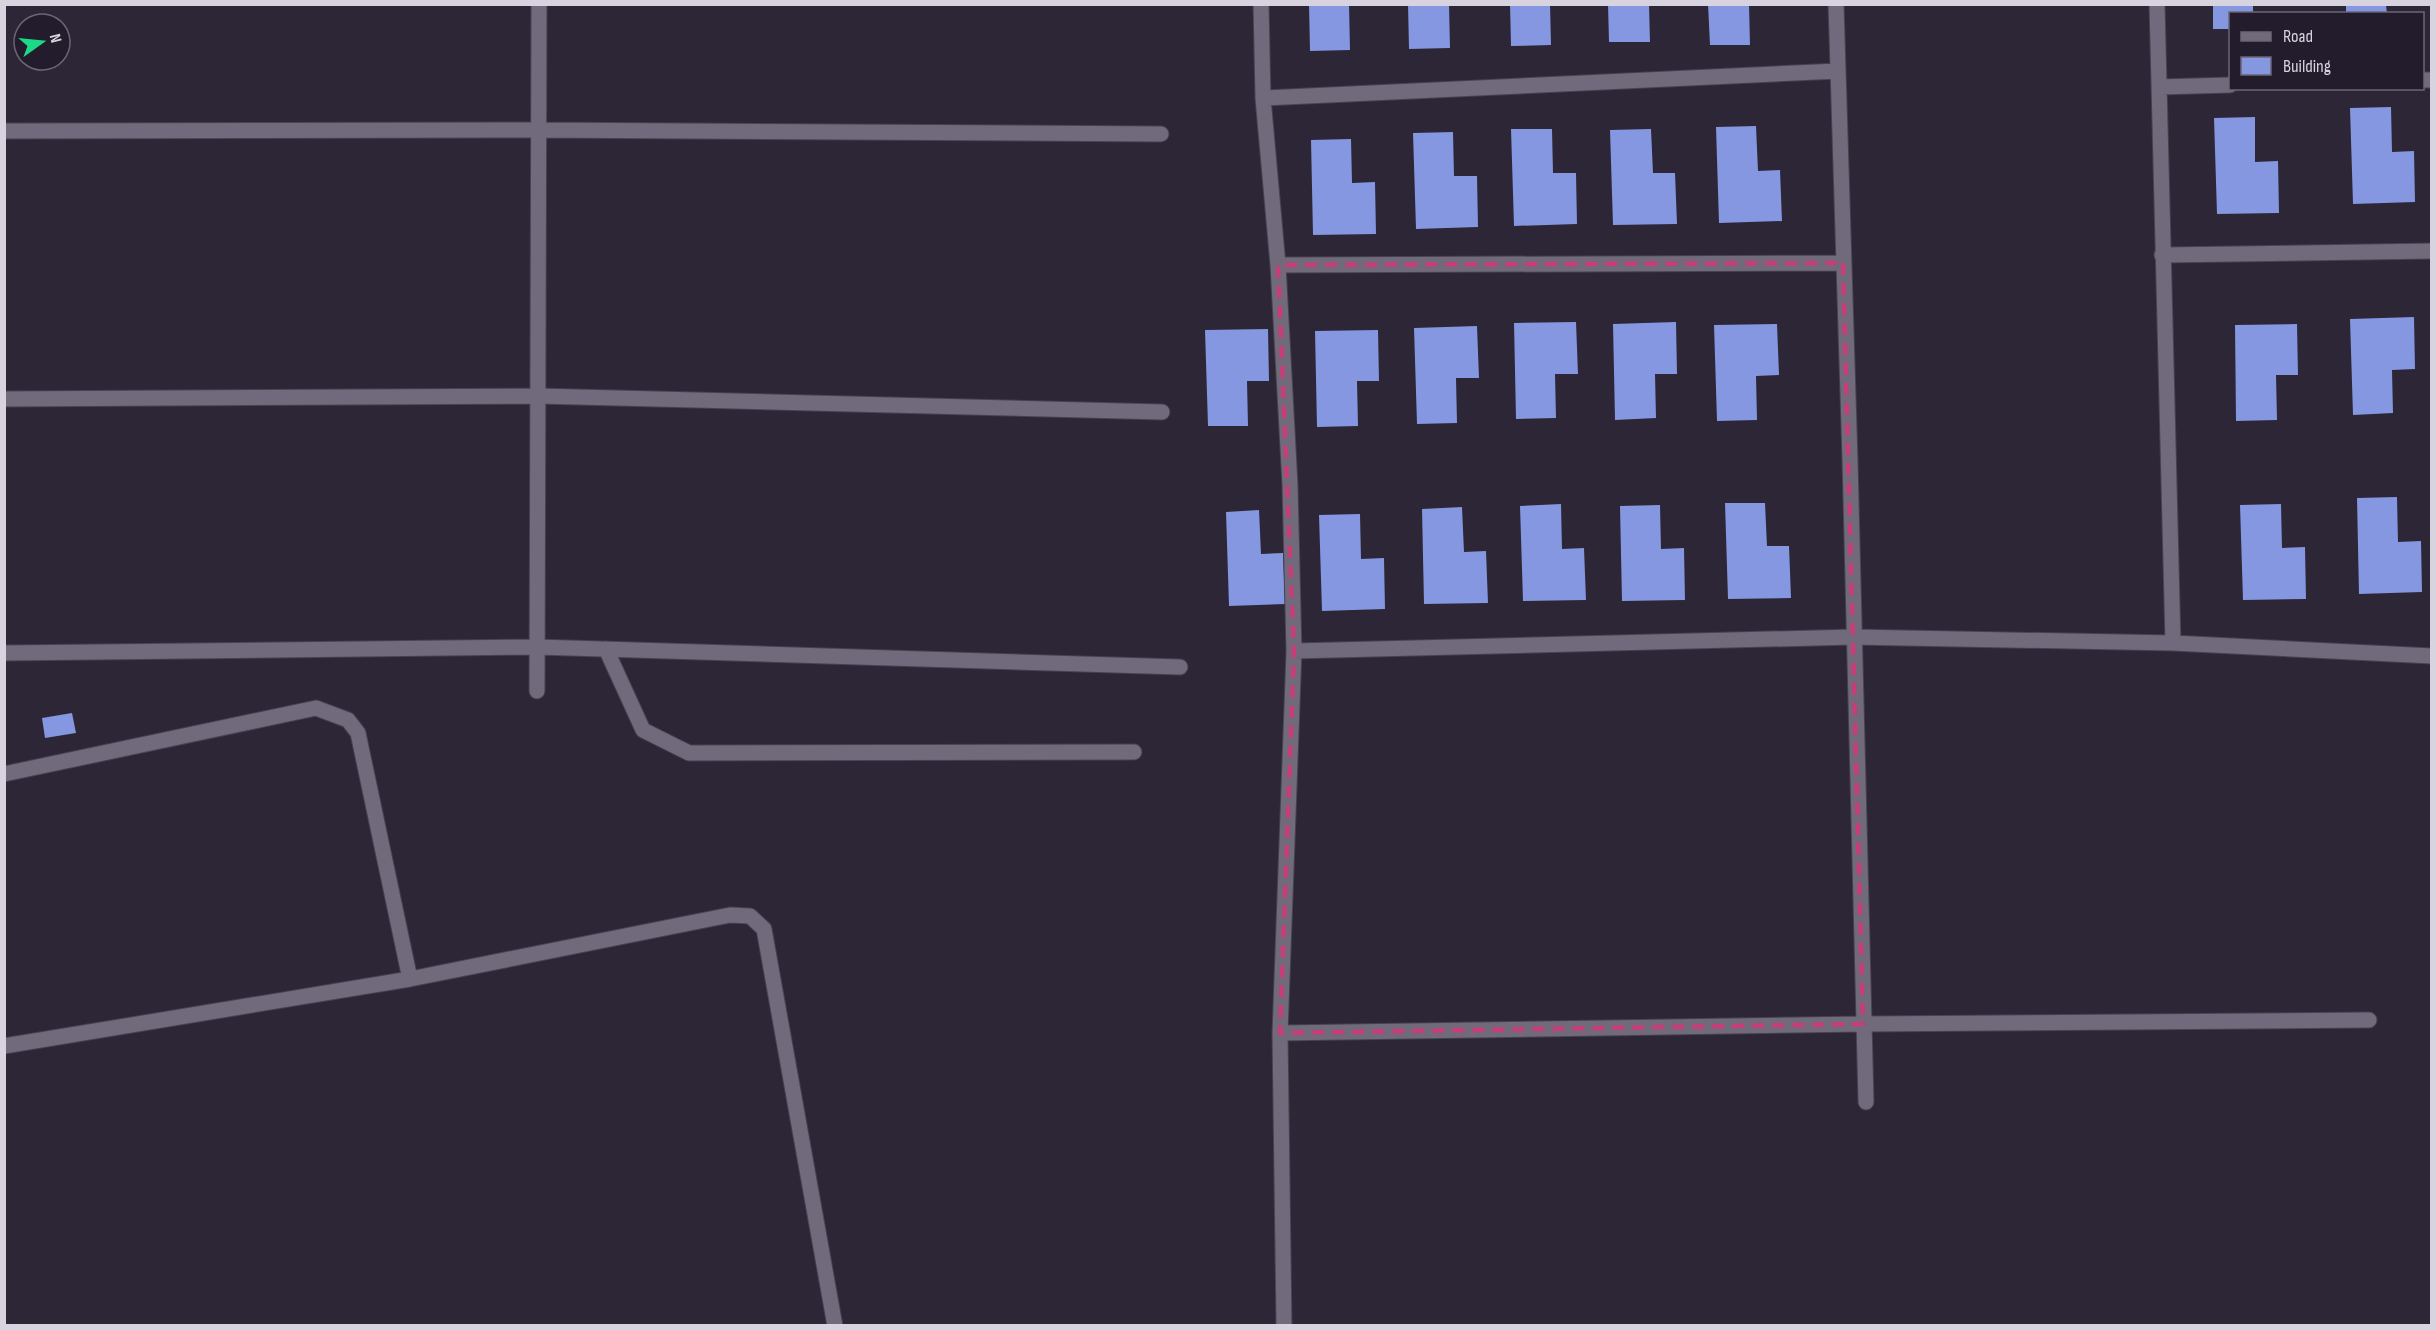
<svg xmlns="http://www.w3.org/2000/svg" width="2436" height="1330" font-family="'Sofia Sans Condensed',sans-serif">
<style>
.building{fill:#8597e0}
.lines{fill:none;stroke-linecap:round;stroke-linejoin:round}
.street-casing{stroke:#47424f;stroke-width:17}
.street{stroke:#706a7c;stroke-width:15}
.marked{fill:none;stroke:#c63e75;stroke-width:4.5;stroke-dasharray:12 8;stroke-linejoin:round}
</style>
<rect width="100%" height="100%" fill="#2c2636"/>
<path class="building" d="M1309,4h40l1,46 -40,1z
M1408,4h41l1,44 -41,1z
M1510,4h40l1,41 -40,1z
M1608,4h41l1,38h-41z
M1708,4h41l1,41h-40z
M2213,5h40v9h-23v15h-17z
M2346,5h40l1,9h-41z
M2391,107l1,45 22,-1 1,51 -62,2 -3,-96z
M2255,117v45l23,-1 1,52 -62,1 -3,-96z
M1756,126l2,45 22,-1 2,51 -63,2 -3,-96z
M1511,129h41l1,44h23l1,51 -63,2z
M1651,129l2,44h22l2,51 -64,1 -3,-95z
M1453,132l1,44h23l1,51 -62,2 -3,-96z
M1351,139l1,44 23,-1 1,52 -63,1 -2,-95z
M2414,317l1,52 -23,1 1,43 -40,2 -3,-96z
M1576,322l2,52h-23l1,44 -40,1 -2,-96z
M1676,322l1,52h-22l1,44 -41,2 -2,-96z
M1777,324l2,51 -23,1 1,44 -40,1 -3,-96z
M2297,324l1,51h-22l1,45 -41,1 -1,-96z
M1477,326l2,52h-23l1,45 -40,1 -3,-96z
M1268,329l1,52h-22l1,45h-40l-3,-96z
M1378,330l1,51h-22l1,45 -41,1 -2,-96z
M2397,497l1,45 23,-1 1,51 -63,2 -2,-96z
M1725,503h40l2,43h22l2,52 -63,1z
M1561,504l1,45 22,-1 2,52 -63,1 -3,-95z
M2281,504l1,44 23,-1 1,52 -63,1 -3,-95z
M1660,505l1,44 23,-1 1,52 -63,1 -2,-95z
M1462,507l2,45 22,-1 2,52 -64,1 -2,-95z
M1259,510l2,44 22,-1 2,51 -56,2 -3,-94z
M1360,514l1,45 23,-1 1,51 -63,2 -3,-96z
M72,713l4,20 -31,5 -3,-20z"/>
<g class="lines">
<g class="street-casing">
<path id="street" d="M1261,4l2,94 15,167 12,220 4,166 559,-14 320,6 259,13
M1836,4l14,456 16,642
M2157,4l16,639
M2422,80h10
M2159,87l71,-2
M1263,98l575,-27
M4,131l534,-1 623,4
M2162,255l270,-4
M1278,265l565,-2
M4,399l534,-3 624,16
M606,649l37,81 46,23 445,-1
M4,653l533,-6 643,20
M537,691l2,-687
M4,774l312,-66 32,12 10,13 52,246
M1280,1033l583,-9 506,-4
M4,1046l406,-67 320,-64 20,1 14,13 71,397
M1284,1326l-4,-293 14,-382"/>
</g>
<use href="#street" class="street"/>
</g>
<path class="marked" d="M1843,263l20,761 -583,9 14,-382 -16,-386z"/>
<rect width="2436" height="1330" fill="none" stroke="#d8d4df" stroke-width="12"/>
<rect x="2229" y="12" width="195" height="78" fill="#221c2c" stroke="#6b6674" stroke-width="1.5"/>
<rect x="2241" y="32" width="30" height="9" fill="#706a7c" stroke="#6b6674" stroke-width="1.5"/>
<text x="2283" y="42" font-size="18" fill="#d8d4df">Road</text>
<rect x="2241" y="57" width="30" height="18" fill="#8597e0" stroke="#6b6674" stroke-width="1.5"/>
<text x="2283" y="72" font-size="18" fill="#d8d4df">Building</text>
<g transform="translate(42 42) rotate(75)"><circle r="28" fill="#221c2c" stroke="#6b6674" stroke-width="1.5"/>
<path d="M0-4.5L10 22L0 15L-10 22Z" fill="#1cd988"/>
<text y="-9" font-size="16" font-weight="bold" text-anchor="middle" fill="#d8d4df">N</text>
</g>
</svg>
